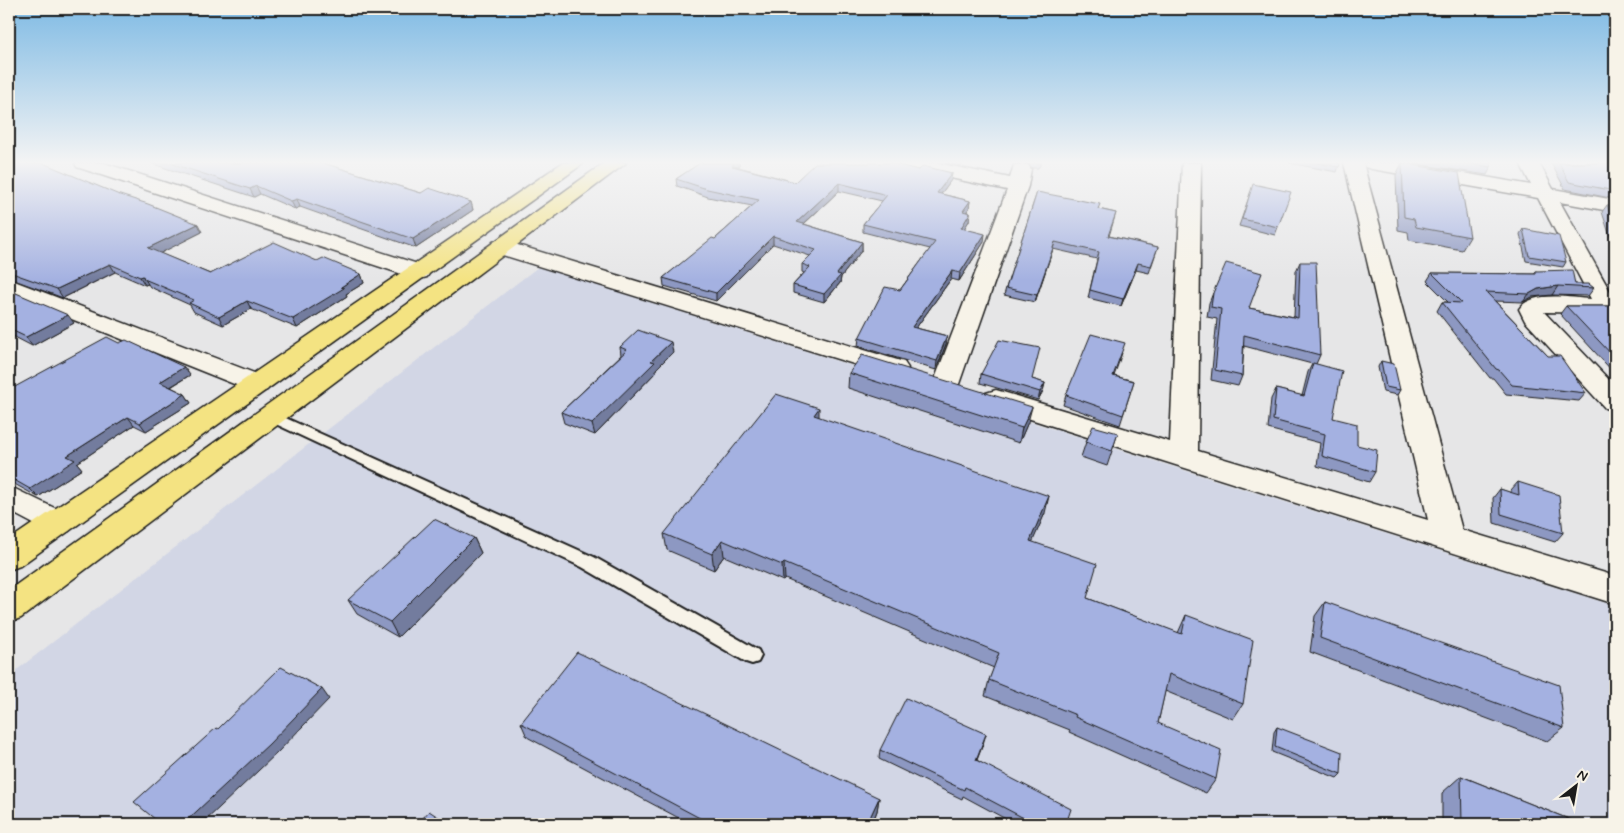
<svg xmlns="http://www.w3.org/2000/svg" width="1624" height="833" font-family="Mynerve,sans-serif">
<style>
.built{fill:#d2d6e5}
.lines{fill:none;stroke-linecap:round;stroke-linejoin:round}
.lane-casing{stroke:#1c1c1c;stroke-width:4}
.street-casing{stroke:#1c1c1c;stroke-width:3}
.primary-casing{stroke:#1c1c1c;stroke-width:3}
.lane{fill:#f7f3e8;fill-rule:evenodd}
.street{fill:#f7f3e8;fill-rule:evenodd}
.primary{fill:#f4e382;fill-rule:evenodd}
.wall{fill:#8d98c2;stroke:#1c1c1c}
.shaded-wall{fill:#737c9e;stroke:#1c1c1c}
.building{fill:#a4b1e1;stroke:#1c1c1c}
</style>
<rect width="100%" height="100%" fill="#e6e6e7"/>
<filter id="ink" filterUnits="userSpaceOnUse"><feTurbulence type="fractalNoise" baseFrequency=".02" numOctaves="2"/><feDisplacementMap in="SourceGraphic" scale="10" xChannelSelector="R" yChannelSelector="G"/><feConvolveMatrix kernelMatrix="1 2 1 2 8 2 1 2 1" color-interpolation-filters="sRGB"/></filter>
<g filter="url(#ink)">
<path class="built" d="M538,267l1077,339v218h-1606v-148z"/>
<g class="lines">
<g class="lane-casing">
<path id="lane" d="M270,411l324,146 164,93 3,6 -3,6 -6,2 -6,-2 -164,-95 -317,-148 -2,-3z"/>
</g>
<g class="street-casing">
<path id="street" d="M75,163h29l323,104 3,5 -3,5 -8,2 -8,-2 -334,-110z
M899,163h38l73,15 4,-13h14l3,4 -3,17 -69,198 -4,6 -9,3 -9,-3 -4,-6 74,-194 -99,-21 -7,-2z
M1182,163h19l-3,288 230,69 -84,-357h19l99,367 153,46v28l-629,-199 -3,-6 3,-6 10,-3 174,52z
M1363,163h43l125,22 -11,-22h19l14,26 62,11v12l-55,-10 55,98 -5,11 -8,2 -58,-1 71,74v25l-10,-3 -80,-87 -6,-12c13,-19 51,-11 72,-10l-53,-101 -166,-29 -7,-2z
M501,240l403,122 4,6 -4,6 -9,2 -9,-2 -393,-122 -3,-5 3,-5z
M9,279l258,99 4,6 -4,6 -9,3 -9,-3 -240,-96z
M9,486l60,29 5,8 -5,8 -11,4 -11,-4 -38,-20z"/>
</g>
<g class="primary-casing">
<path id="primary" d="M562,163h22l-564,403 -11,4v-30z
M604,163h22l-605,455 -12,4v-32z"/>
</g>
<use href="#lane" class="lane"/>
<use href="#street" class="street"/>
<use href="#primary" class="primary"/>
</g>
<path class="wall" d="M9,163l193,69 -43,21 51,21 107,-13 44,13 3,9 -18,11 1,2 -50,32 -46,-19 -28,16 -29,-13 -4,-7 -40,-18 -2,-3 -3,1 -30,-13 -52,26 -54,-20z
M150,163h173l98,30 50,9 2,8 -57,38 -116,-41 -5,2 -35,-15 -6,3z
M700,163h39v4l56,15 124,-12 33,3 -1,7 -10,14 29,7 -1,7 -2,4 3,1 -1,8 -5,8 20,13 -25,39 -8,-2 -35,49 31,8 -1,8 -10,26 -78,-24 1,-8 41,-48 30,-41 -67,-17v-8l19,-23 -43,-10 -35,33 58,18v8l-21,27 -1,6 -16,19 -31,-9v-8l11,-12 -2,-1v-8l8,-8 -37,-12 -57,57 -52,-15 -1,-8 52,-39 37,-33 -44,-9 -31,-11 -1,-7z
M945,163h18l-2,3z
M1028,163h14l-4,5h-6z
M1289,163h51l-3,9z
M1402,163l68,74 -8,13 -53,-10 -1,-8 -10,-2 -2,-55z
M1411,163h80v4l-4,8z
M1551,163h64v36l-50,-10z
M1251,191l27,36 -3,8 -36,-9z
M1037,192l61,17 18,4 -7,23 49,11 -9,26 -13,-3 -15,36 -33,-8 9,-39 -44,-10 -18,53 -31,-7 2,-7z
M1607,205l8,1v46l-13,-40z
M1523,229l43,33 -3,5 -37,-6 -6,-27z
M1300,262l20,93 -4,9 17,54 24,27 18,27 -6,10 -52,-16 3,-23 -52,-14 3,-30 5,-10 26,7 6,-24 4,-8 -68,-18 -2,30 -4,10 -27,-6 6,-61 -10,-2 2,-14 4,-10 36,15 45,9 2,-46z
M1536,271l39,13 19,4 -6,8 -36,-1 -20,2 -9,5 -28,-1 53,55 38,37 -7,8 -73,-7 -13,-16h-3l-53,-67 5,-9h6l-21,-21 5,-8 102,1z
M9,290l65,33 -42,23 -23,-12z
M1615,305v69l-55,-60 6,-8h42z
M620,347l53,5 -17,17v3l-61,63 -31,-12 -3,-11 60,-57z
M1122,353l-8,23 20,5 -14,44 -57,-20 3,-10z
M1381,361l19,29 -3,5 -14,-3 -5,-25z
M849,373l179,49 -9,21 -171,-55z
M981,374l51,5 13,4 -2,8 -5,9 -58,-17z
M190,375l-19,12 14,7 6,9 -45,28 -12,-6 -57,38 5,6 -44,28 -29,-16v-93l2,1z
M819,417l226,96 -13,29 55,56 91,35 8,-18 57,89 -10,15 -68,-28 -7,32 58,56 -10,14 -137,-61 1,-2 -85,-34 4,-16 5,-12 -209,-89 -2,2 -59,-25 -10,14 -47,-20 -3,-16z
M1118,433l-11,33 -26,-9 5,-15z
M1518,482l45,51 -8,9 -61,-19 -1,-25 7,-9 11,4v-3z
M474,538l7,15 -83,84 -41,-23 -9,-14z
M1325,602l239,126 -17,13 -237,-89 5,-36z
M1615,602v61l-7,-54z
M521,723l358,75 -2,13 -5,13h-182l-163,-87z
M1277,727l64,47 -4,4 -65,-26 2,-20z
M983,744l-6,16 89,64h-51l-52,-28 -1,3 -83,-40 1,-9z
M1461,776l120,48h-139v-31z"/>
<path class="shaded-wall" d="M734,163h5v4l-7,-1z
M952,173l-1,7 -15,21 1,-8z
M839,183v8l-42,39v-8z
M256,186l4,8 -6,3 -4,-8z
M297,199l3,8 -5,2 -4,-8z
M970,201l-1,7 -7,11 1,-8z
M471,202l2,8 -57,38 -3,-9z
M970,213l-1,8 -9,14 1,-7z
M198,224l4,8 -49,25 -5,-9z
M985,234l-1,8 -25,39 1,-8z
M773,236v8l-57,57v-8z
M862,242v8l-21,27 -1,6 -16,19v-8l13,-20z
M1055,242l-2,7 -18,53 2,-7z
M1138,263l-2,7 -15,36 2,-7z
M110,264l5,8 -52,26 -6,-9z
M952,271l-1,8 -40,56 1,-8z
M361,274l3,9 -18,11 1,2 -50,32 -4,-9 48,-32z
M143,276l5,8 -3,1 -5,-8z
M1558,286l-6,9 -20,2 -9,5 6,-8 9,-5z
M247,301l4,8 -28,16 -4,-8z
M68,315l6,8 -42,23 -6,-9z
M947,336l-1,8 -10,26 1,-9z
M671,342l2,10 -17,17v3l-61,63 -3,-11 59,-63z
M184,367l6,8 -25,15 -5,-8z
M1045,383l-2,8 -5,9 2,-8z
M185,394l6,9 -45,28 -6,-8z
M1032,407l-4,15 -9,21 3,-15z
M819,408v16l-5,-9z
M128,417l6,8 -57,38 5,6 -44,28 -8,-8 37,-33z
M1049,496l-4,17 -19,44 4,-16z
M474,538l7,15 -83,84 -8,-15z
M722,540l2,16 -10,14 -2,-16z
M784,563l1,16 -2,2 -1,-16z
M322,689l7,10 -52,54 -75,71h-19z
M986,734l-3,10 -10,25 3,-9z
M879,798l-2,13 -5,13h-5z"/>
<path class="building" d="M9,163h34l74,31 31,10 50,20 -50,24 62,26 64,-32 43,19 6,-3 38,16 -20,13 3,1 -51,31 -46,-18 -28,16 -30,-14 5,-3 -50,-21 -1,-3 -3,1 -30,-13 -53,25 -48,-17z
M170,163h153l98,30 8,-5 42,14 -58,37 -116,-40 -6,2 -35,-15 -6,3z
M700,163h34l-2,3 63,16 20,-19h75l29,7 4,-4 29,7 -15,20 33,8 -7,10 7,2 -9,15 24,6 -25,39 -8,-2 -40,56 35,9 -10,25 -78,-23 26,-51 15,3 35,-48 -72,-18 24,-29 -48,-12 -42,39 65,20 -25,32 4,1 -17,19 -31,-9 17,-18 -8,-3 14,-14 -43,-14 -57,57 -53,-15 49,-40 3,1 44,-39 -52,-11 -31,-10z
M1317,163h23l-1,4z
M1402,163l57,10 11,64 -54,-10 -2,-8 -10,-2z
M1465,163h26v4z
M1559,163h56v28l-46,-9z
M1253,184l38,8 -13,35 -36,-8z
M1037,192l63,12 -2,5 18,4 -8,23 50,11 -7,19 -13,-3 -15,36 -33,-9 9,-38 -44,-10 -18,53 -31,-7z
M1607,205l8,1v23z
M1523,229l36,7 7,26 -37,-6z
M1300,262h16l4,93 -76,-20 -2,41 -27,-6 6,-61 -10,-2 2,-14 13,-30 36,10 -13,35 49,10z
M1572,270l3,14h14l5,4 -36,-2 -20,3 -9,5 -43,-2 62,64h12l26,37 -74,-8 -13,-15 -3,-1 -54,-67 20,1 -30,-30 104,1v-3z
M9,290l59,25 -42,22 -17,-8z
M1615,305v53l-49,-52h42z
M638,330l33,12 -20,19 4,1 -63,62 -31,-12 66,-62 -7,-3z
M1091,334l34,9 -12,33 21,5 -11,34 -57,-20z
M107,337l12,6 7,-3 58,27 -24,15 25,12 -45,29 -12,-6 -61,39 8,4 -45,29 -21,-12v-89l2,1z
M999,340l41,8 -8,31 13,4 -5,9 -59,-18z
M862,355l170,52 -10,21 -173,-55z
M1381,361l13,3 6,26 -14,-3z
M1313,363l29,8 -9,47 24,6v21l20,5 -2,22 -53,-16 3,-22 -52,-14 3,-31 28,7z
M776,394l43,14 -5,7 235,81 -19,45 67,23 -10,34 95,36 4,-19 67,25 -10,64 -74,-30 -11,49 63,27 -5,29 -141,-62 1,-2 -87,-35 10,-27 -215,-90 -2,2 -60,-25 -10,14 -48,-20z
M1093,426l25,7 -6,18 -26,-9z
M1518,482l41,13 4,38 -62,-19 -1,-25 19,6z
M434,519l40,19 -84,84 -42,-22z
M1325,602l234,83 5,43 -244,-90z
M577,652l302,146 -12,26h-156l-190,-101z
M281,667l41,22 -53,55 -86,80h-22l-27,-22 82,-74 2,1z
M906,698l80,36 -10,26 95,49 -5,15h-31l-70,-37 -1,3 -84,-40z
M1277,727l65,25 -1,22 -66,-27z
M1461,776l120,48h-119z
M429,811l20,13h-31z"/>
</g>
<linearGradient id="sky" x2="0" y2="1"><stop stop-color="#7ebae4"/><stop offset="0.58" stop-color="#f4f4f4"/><stop offset="1" stop-color="#f4f4f4" stop-opacity="0"/></linearGradient>
<rect width="1624" height="280" fill="url(#sky)"/>
<rect width="1624" height="833" fill="none" stroke="#f7f3e8" stroke-width="30"/>
<rect x="15" y="15" width="1594" height="803" fill="none" stroke="#1c1c1c" stroke-width="2" filter="url(#ink)"/>
<g transform="translate(1576 786) rotate(31)" stroke="#f7f3e8" stroke-width="4" paint-order="stroke">
<path d="M0-4L9 19L0 12L-9 19Z" fill="#1c1c1c"/>
<text y="-8" font-size="14" font-weight="bold" text-anchor="middle" fill="#1c1c1c">N</text>
</g>
</svg>
